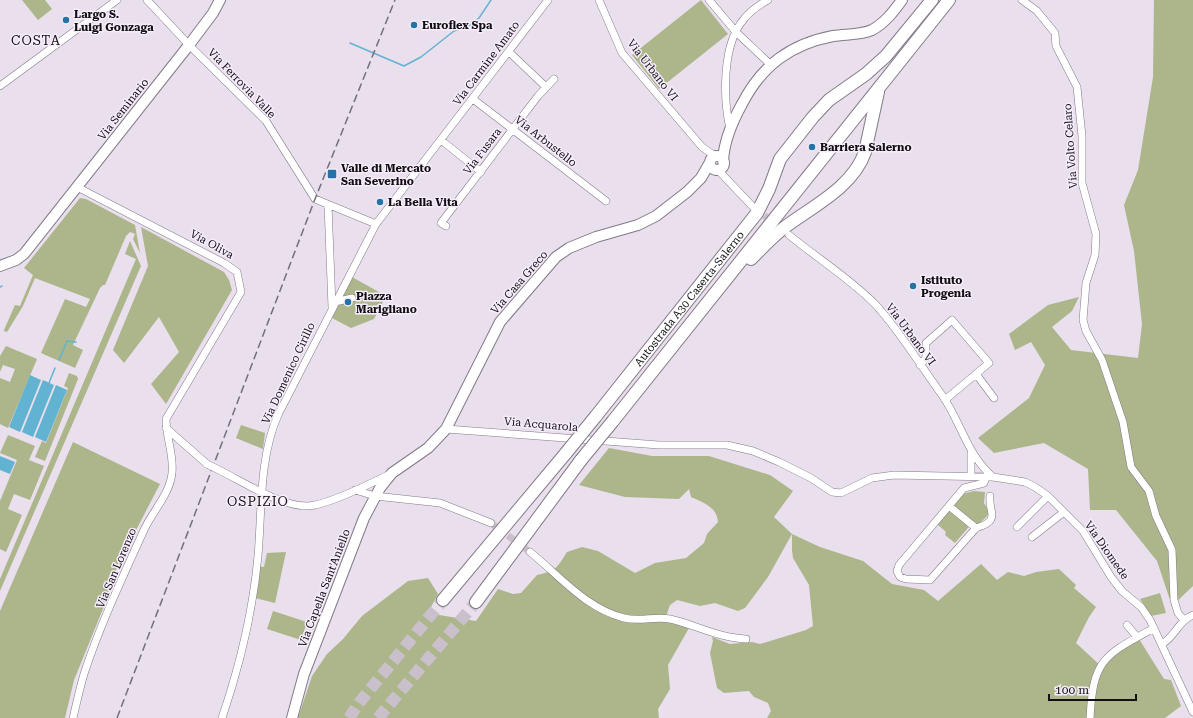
<svg xmlns="http://www.w3.org/2000/svg" width="1193" height="718" font-family="'Roboto Serif',serif">
<style>
.green{fill:#acb68a}
.water{fill:#62b3d1}
.lines{fill:none;stroke-linecap:round;stroke-linejoin:round}
.stream{stroke:#62b3d1;stroke-width:1.5}
.minor-tunnel{stroke:#c9c0cc;stroke-width:7;stroke-dasharray:7 3.5;stroke-linecap:butt}
.motorway-tunnel{stroke:#c9c0cc;stroke-width:12;stroke-dasharray:12 6;stroke-linecap:butt}
.minor-casing{stroke:#837a87;stroke-width:8}
.secondary-casing{stroke:#837a87;stroke-width:12}
.motorway-casing{stroke:#837a87;stroke-width:14}
.minor{stroke:#fff;stroke-width:7}
.secondary{stroke:#fff;stroke-width:10}
.motorway{stroke:#fff;stroke-width:12}
.rail{stroke:#756f77;stroke-width:1.5;stroke-dasharray:8 4;stroke-linecap:butt}
.minor-bridge-casing{stroke:#837a87;stroke-width:8;stroke-linecap:butt}
.motorway-bridge-casing{stroke:#837a87;stroke-width:14;stroke-linecap:butt}
.minor-bridge{stroke:#fff;stroke-width:7}
.motorway-bridge{stroke:#fff;stroke-width:12}
.poi-dot{fill:#2473a5;stroke:#f6ecfa;stroke-width:1.5}
.labels{text-anchor:middle;stroke-width:3;stroke-linejoin:round;paint-order:stroke}
.poi-label{font-size:11px;font-weight:bold;fill:#120f13;stroke:#f6ecfa;text-anchor:start}
.street-label{font-size:11px;fill:#120f13;stroke:#f6ecfa}
.quarter-label{font-size:13px;letter-spacing:1px;fill:#120f13;stroke:#f6ecfa}
</style>
<rect width="100%" height="100%" fill="#e9dfed"/>
<path class="green" d="M22,0h23l7,9 -14,11z
M701,0l27,34 -69,55 -27,-34z
M1154,0h39v586l-21,20 -15,-45 -41,-51h-26l-2,-41 -44,-26 -50,10 -16,-15 51,-40 16,-33 -14,-23 -16,8 -6,-16 39,-29 31,-8 -7,14 -20,16 19,23 67,8 4,-34 -8,-73 -10,-46 14,-35 15,-93z
M80,198l6,1 49,26 5,28 -7,-14 2,-5 -5,-2 -4,4 -21,49h-2l-3,3 -27,57 10,5 -8,18 -34,-15 24,-54 21,8 4,-8 -55,-21 -12,28 -16,26 -3,-1v-1l11,-25 5,1 13,-31 -9,-7z
M141,227l83,45 5,8 3,10 -66,114 -15,-20 28,-32 -20,-35 -35,46 -11,-13 35,-84z
M130,241l11,25 -141,325v-12l136,-320 -11,-5z
M352,277l34,19 -12,23 -23,9 -19,-10z
M6,346l31,13 -29,69 -8,-4v-46l10,4 5,-13 -12,-4 -3,7v-16z
M69,373l8,3 1,3 -33,82 -10,-4 7,-16 4,2 22,-55 -4,-2z
M241,425l24,8 -2,16 -27,-11z
M8,435l27,11 -6,14 15,6 -14,34 -16,-6 -6,15 14,6 -16,37 -6,-3v-48l17,-41 -17,-7z
M73,442l87,42 -39,75 -10,22 -4,18 -33,81 -9,38h-65v-107z
M609,448l43,8h57l61,19 23,16 -19,26 18,17 28,13 43,14 29,23 32,6 14,11 43,-37 16,16 11,-8 16,4 12,-4 23,-3 17,16 -2,3 22,19 -7,10 -13,26 27,25 8,-12 28,-17 25,40 7,1 10,26 -16,12h-398l4,-7 -3,-8 -14,-6 -5,-6 -25,2 -7,-5 -7,-35 3,-12 -1,-4 18,7 22,-2 8,2 46,-14 7,-4 -4,-41 -16,-27 -1,-8v-16l-24,43 -23,31 -7,3 -23,-8 -15,3 -23,-6 -7,5 -5,14 10,1 14,8 -21,37 2,24 -12,20 1,9h-361l14,-42 15,-22 16,-15 19,-23 46,-35 20,-3 10,16 -8,15 9,6 37,6 22,-32 15,5 8,-1 16,-18c19,-4 20,-7 30,-23l15,-5 16,4 37,22 20,-10 31,-5 18,-15 3,-9 11,-12c-1,-15 -14,-19 -27,-25l-2,-8 -10,10 -54,-2 -46,-12z
M974,491l11,1 -1,11 6,10 -12,12 -5,-3 -18,21 -10,-8 1,-3 -9,-8 25,-30z
M286,552l-11,51 -20,-5 3,-32 6,1 3,-14z
M1160,593l6,20 -15,3 -11,-17z
M273,611l34,11 -6,18 -34,-11z"/>
<path class="water" d="M30,375l11,5 -21,52 -11,-5z
M43,380l11,5 -21,52 -11,-5z
M56,385l11,5 -21,52 -11,-5z
M0,456l15,6 -5,12 -10,-4z"/>
<g class="lines">
<path class="stream" d="M350,43l54,23 17,-9 33,-26 16,-6 9,-7 12,-18
M0,287l2,-1
M59,360l8,-19 9,1
M49,383l6,-15"/>
<path class="minor-tunnel" d="M756,209l19,15
M491,523l39,29"/>
<path class="motorway-tunnel" d="M349,718l10,-15 84,-103
M378,718l98,-116"/>
<g class="minor-casing">
<path id="minor" d="M147,0l42,45 77,76 49,78 61,25
M599,0l23,53 80,94 13,9
M709,0l27,32 35,33
M1022,0l15,11 18,22 1,13 21,41 5,49v47l14,51 -1,21 -9,28 -3,37 3,11 16,29 21,62 8,45 18,24 7,25 16,34 2,50 4,13 6,7
M509,52l37,35
M0,86l117,-86
M473,99l133,102
M730,129c-7,-31 -8,-85 14,-110 6,-8 15,-14 24,-19
M441,140l40,32
M718,170l36,38
M328,205l4,102
M446,226l-5,-3 97,-127 16,-17
M789,235c28,23 60,43 86,69 25,27 45,61 67,91 19,27 25,60 51,82
M335,302l17,-4
M920,365l6,-7v-15l26,-23 37,43 -44,37
M976,374l18,24
M166,428l41,36
M446,429l213,16h68l26,6 26,11 32,16 21,14 9,1 31,-15 22,-3 99,2 32,5 10,5 13,9 35,35 28,46 11,14 19,16 9,13 43,92
M971,453v23
M221,471c24,12 59,35 86,35 18,0 65,-23 83,-32
M355,490l20,6 65,7 51,20
M949,506l27,22 -46,52 -24,-1 -6,-2 -3,-6 2,-6 65,-77 20,-5 2,-6
M1017,527l31,-31
M976,528c26,-8 12,-16 14,-32
M1032,537l32,-25
M530,552c30,24 55,56 94,66 16,4 31,-2 46,1 26,6 49,19 76,20
M1127,625l10,12
M1162,644c13,-7 17,-24 31,-29
M73,718c4,-16 7,-32 12,-47 16,-48 38,-95 59,-141 8,-18 26,-36 28,-57 2,-19 -6,-35 -6,-54l75,-127 -4,-20 -13,-9 -147,-76
M222,718c18,-53 31,-107 36,-162 4,-46 1,-98 20,-141l98,-191 172,-224
M1090,718c3,-60 15,-63 64,-90"/>
</g>
<g class="secondary-casing">
<path id="secondary" d="M710 163a7 7 0 1 1 14 0a7 7 0 1 1-14 0Z
M723,161c1,-21 9,-39 19,-57 20,-39 49,-60 91,-68 13,-2 28,-1 39,-6 13,-7 22,-19 30,-30
M0,266l16,-6 8,-6 165,-209 24,-32 7,-13
M292,718l12,-44 60,-156 16,-30 12,-15 36,-25 18,-19 54,-107 56,-65 13,-9 27,-11 42,-12 18,-9 31,-24 14,-14 8,-14"/>
</g>
<g class="motorway-casing">
<g id="motorway">
<path d="M751,259c11,-11 22,-23 34,-32 28,-21 68,-40 80,-75l13,-60"/>
<path id="s1" d="M596,416l161,-203 12,-24 11,-30 33,-42 16,-17 37,-26 20,-18 46,-56"/>
<path d="M613,421l336,-421"/>
<path d="M443,600l123,-147"/>
<path d="M476,602l105,-142"/>
</g>
</g>
<use href="#minor" class="minor"/>
<use href="#secondary" class="secondary"/>
<use href="#motorway" class="motorway"/>
<path class="rail" d="M117,718l198,-519 80,-199"/>
<g class="minor-bridge-casing">
<path id="minor-bridge" d="M207,464l14,7"/>
</g>
<g class="motorway-bridge-casing">
<path id="motorway-bridge" d="M566,453l30,-37
M581,460l32,-39"/>
</g>
<use href="#minor-bridge" class="minor-bridge"/>
<use href="#motorway-bridge" class="motorway-bridge"/>
</g>
<g class="poi-dot">
<circle cx="66" cy="20" r="4"/>
<circle cx="414" cy="25" r="4"/>
<circle cx="812" cy="147" r="4"/>
<rect x="327" y="169" width="10" height="10" rx="2"/>
<circle cx="380" cy="202" r="4"/>
<circle cx="913" cy="286" r="4"/>
<circle cx="348" cy="302" r="4"/>
</g>
<g class="labels">
<g class="poi-label">
<text x="74" y="18">Largo S.<tspan x="74" dy="13">Luigi Gonzaga</tspan></text>
<text x="422" y="29">Euroflex Spa</text>
<text x="820" y="151">Barriera Salerno</text>
<text x="341" y="172">Valle di Mercato<tspan x="341" dy="13">San Severino</tspan></text>
<text x="388" y="206">La Bella Vita</text>
<text x="921" y="284">Istituto<tspan x="921" dy="13">Progenia</tspan></text>
<text x="356" y="300">Piazza<tspan x="356" dy="13">Marigliano</tspan></text>
</g>
<g class="street-label">
<text transform="translate(486 63) rotate(-53)" y="4">Via Carmine Amato</text>
<text transform="translate(653 70) rotate(52)" y="4">Via Urbano VI</text>
<text transform="translate(242 83) rotate(46)" y="4">Via Ferrovia Valle</text>
<text transform="translate(123 109) rotate(-52)" y="4">Via Seminario</text>
<text transform="translate(546 141) rotate(38)" y="4">Via Arbustello</text>
<text transform="translate(1070 146) rotate(-94)" y="4">Via Volto Celaro</text>
<text transform="translate(482 151) rotate(-53)" y="4">Via Fusara</text>
<text transform="translate(212 244) rotate(29)" y="4">Via Oliva</text>
<text transform="translate(519 282) rotate(-49)" y="4">Via Casa Greco</text>
<text dy="4" stroke="none"><textPath href="#s1" startOffset="150">Autostrada A30 Caserta-Salerno</textPath></text>
<text transform="translate(911 334) rotate(53)" y="4">Via Urbano VI</text>
<text transform="translate(288 373) rotate(-65)" y="4">Via Domenico Cirillo</text>
<text transform="translate(541 424) rotate(5)" y="4">Via Acquarola</text>
<text transform="translate(1107 550) rotate(55)" y="4">Via Diomede</text>
<text transform="translate(116 568) rotate(-67)" y="4">Via San Lorenzo</text>
<text transform="translate(324 588) rotate(-69)" y="4">Via Capella Sant'Aniello</text>
</g>
<g class="quarter-label">
<text x="36" y="45">COSTA</text>
<text x="258" y="506">OSPIZIO</text>
</g>
</g>
<path d="M1049 694v6h87v-6" fill="none" stroke="#120f13" stroke-width="2"/>
<text x="1055" y="694" font-size="12" fill="#120f13" stroke="#f6ecfa" stroke-width="3" paint-order="stroke">100 m</text>
</svg>
